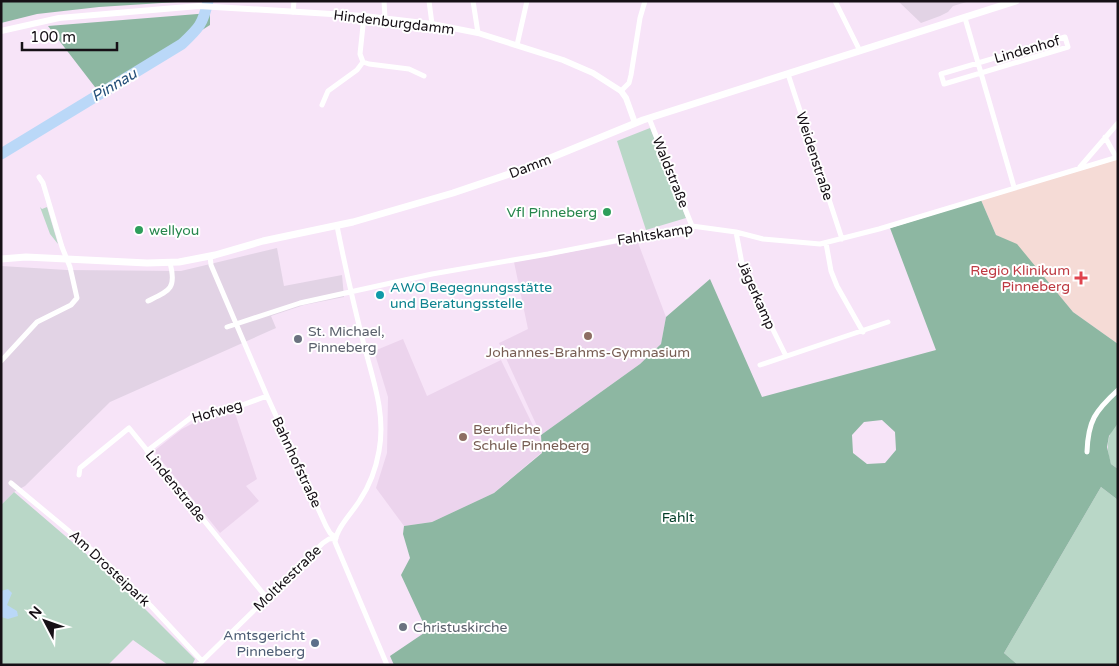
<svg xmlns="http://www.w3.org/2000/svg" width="1119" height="666" font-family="'Varela Round',sans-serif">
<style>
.commercial{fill:#e2d3e5}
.built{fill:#ecd4ed}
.medical{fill:#f5dbd6}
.green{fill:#b9d7c7}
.forest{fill:#8db7a2;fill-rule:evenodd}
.water{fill:#bad8f8}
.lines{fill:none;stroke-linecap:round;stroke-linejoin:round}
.river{stroke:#bad8f8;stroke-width:11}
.minor{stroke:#fff;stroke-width:5}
.tertiary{stroke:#fff;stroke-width:6}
.secondary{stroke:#fff;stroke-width:7}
.leisure-dot{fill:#2e9e5b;stroke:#fff;stroke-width:2}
.health-dot{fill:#e0444e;stroke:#fff;stroke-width:2}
.culture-dot{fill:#0f9aa8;stroke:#fff;stroke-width:2}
.education-dot{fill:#8d6e63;stroke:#fff;stroke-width:2}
.worship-dot{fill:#6b7280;stroke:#fff;stroke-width:2}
.service-dot{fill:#5c6f8a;stroke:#fff;stroke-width:2}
.labels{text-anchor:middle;stroke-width:4;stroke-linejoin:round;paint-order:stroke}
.street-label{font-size:14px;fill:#161016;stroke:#fff}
.leisure-label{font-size:14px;fill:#27864d;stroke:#fff;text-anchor:end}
.health-label{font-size:14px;fill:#be3a42;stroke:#fff;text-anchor:end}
.culture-label{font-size:14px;fill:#0d838f;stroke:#fff;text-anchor:start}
.worship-label{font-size:14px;fill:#5b616d;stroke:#fff;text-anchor:start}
.education-label{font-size:14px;fill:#785e54;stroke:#fff}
.park-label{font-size:14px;fill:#023d28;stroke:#fff}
.service-label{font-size:14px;fill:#4e5e75;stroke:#fff;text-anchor:end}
.water-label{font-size:15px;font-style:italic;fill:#25507a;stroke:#fff}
</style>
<rect width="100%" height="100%" fill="#f7e4f8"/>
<path class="commercial" d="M898,1h72l-17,5 -5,6 -8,4 -19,7z
M277,248l7,38 58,-11 2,22 -40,8 -33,11 5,12 -166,74 -85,84 -11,6 -13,13v-239l66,4 114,1z"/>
<path class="built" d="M637,240l29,77 -5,27 -21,20 -99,71 -42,-92 29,-14 -14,-67z
M403,339l24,57 74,-36 41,84v8l-48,41 -62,29 -28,4 -28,-38 11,-35 1,-56 -14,-46z
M235,413l22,66 -11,7 13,15 -39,32 -66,-82 28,-22 17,-9z"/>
<path class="medical" d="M1118,159v185l-45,-32 -56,-67 -21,-10 -15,-35z"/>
<path class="green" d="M650,128l36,90 -40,12 -29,-89z
M40,207l2,2 5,-2 11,37 -8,-10z
M1118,423v46l-7,-5c-5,-14 -5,-30 7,-41z
M1101,487l17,13v165h-100l-14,-12z
M14,492l99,85 82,82 -3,6h-24l-35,-25 -25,25h-104l-3,-2v-158z"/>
<path class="forest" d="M1,1h192l-94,6 -62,7 -36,9z
M210,13v12l-41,26 -71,40 -50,-65z
M981,200l15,35 21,9 56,68 45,32v79l-9,13 -2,11 4,17 7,5v31l-17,-13 -97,166 14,12h-624l-4,-9 37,-25 -26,-56 9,-17 -7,-24 1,-8 28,-4 62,-29 48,-40 -1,-18 99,-71 21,-20 5,-27 44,-38 52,118 174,-47 -46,-122zM882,420l13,12 1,18 -11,13 -18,1 -14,-11 -1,-18 12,-13z"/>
<path class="water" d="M8,589l4,4 -5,12 10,6 1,5 -10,3 -7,-2v-26z"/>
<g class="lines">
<path class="river" d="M1,154l181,-110c17,-16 21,-20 26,-43"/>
<path class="minor" d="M384,1l1,17
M429,1l3,23
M473,1l5,32
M835,1l25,50
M293,12l1,-11
M364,16l-4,38 3,8 6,2 40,5 15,7
M965,18l49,169
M1065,37l3,10 -124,37 -3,-10z
M517,45l10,-44
M788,74l54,165
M621,91l8,-8 2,-8 9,-57 5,-17
M322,105l6,-14 29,-21 6,-8
M649,118l43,108
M1105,137l11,20
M1080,167l38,-44
M337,226c8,40 17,80 27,119 9,35 22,69 15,106 -3,17 -9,34 -19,49 -8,13 -23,27 -25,42l52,123
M736,232l7,37 43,87
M826,243l5,28 6,15 26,46
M210,256l1,9 56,131 59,130 4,7 6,5
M148,301c21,-10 29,-12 22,-38
M227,327l73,-24 132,-29 116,-20 138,-27 6,-1 44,6 27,7 57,5 59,-15 239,-72
M1,361l36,-39 34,-17 6,-7 -7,-31 -8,-20 -19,-64 -4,-6
M760,365l128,-43
M147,451l46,-35 41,-8 33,-12
M1087,452c1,-31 8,-41 31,-62
M79,475l1,-7 49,-40 137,169
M11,483l94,78 46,45 51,55
M198,665l125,-122 6,-4 7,-1"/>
<path class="tertiary" d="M1,31l58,-13 140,-12 165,10 68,8 46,9 85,27 30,13 28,18 5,7 9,25"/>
<path class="secondary" d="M1,259l25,-2 121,6 32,-1 36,-7 48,-14 90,-19 100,-29 68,-23 122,-50 373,-119"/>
</g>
<g class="leisure-dot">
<circle cx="607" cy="212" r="5"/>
<circle cx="139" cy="230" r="5"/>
</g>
<path class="health-dot" d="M1078.5 270.5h5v5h5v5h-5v5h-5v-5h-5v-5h5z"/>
<circle class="culture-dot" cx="380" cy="295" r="5"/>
<g class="education-dot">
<circle cx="588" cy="336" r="5"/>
<circle cx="463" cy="437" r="5"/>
</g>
<g class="worship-dot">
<circle cx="298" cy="339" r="5"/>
<circle cx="403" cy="627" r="5"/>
</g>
<circle class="service-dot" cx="315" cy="643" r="5"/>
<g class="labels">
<g class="street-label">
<text transform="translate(394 22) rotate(7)" y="5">Hindenburgdamm</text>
<text transform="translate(1027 49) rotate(-16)" y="5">Lindenhof</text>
<text transform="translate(815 156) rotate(72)" y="5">Weidenstraße</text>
<text transform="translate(530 166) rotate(-21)" y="5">Damm</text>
<text transform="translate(671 172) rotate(68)" y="5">Waldstraße</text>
<text transform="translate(655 234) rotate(-9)" y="5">Fahltskamp</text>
<text transform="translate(757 295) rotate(66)" y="5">Jägerkamp</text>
<text transform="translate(217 411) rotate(-16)" y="5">Hofweg</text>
<text transform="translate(297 462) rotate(65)" y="5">Bahnhofstraße</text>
<text transform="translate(176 486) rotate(51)" y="5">Lindenstraße</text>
<text transform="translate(110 568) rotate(43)" y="5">Am Drosteipark</text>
<text transform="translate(287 578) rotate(-44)" y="5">Moltkestraße</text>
</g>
<g class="leisure-label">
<text x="597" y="217">Vfl Pinneberg</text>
<text x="149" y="235" text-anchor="start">wellyou</text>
</g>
<g class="health-label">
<text x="1070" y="275">Regio Klinikum<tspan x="1070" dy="16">Pinneberg</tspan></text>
</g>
<g class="culture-label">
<text x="390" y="292">AWO Begegnungsstätte<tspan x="390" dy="16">und Beratungsstelle</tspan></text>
</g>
<g class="worship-label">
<text x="308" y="336">St. Michael,<tspan x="308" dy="16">Pinneberg</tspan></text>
<text x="413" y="632">Christuskirche</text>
</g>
<g class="education-label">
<text x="588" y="357">Johannes-Brahms-Gymnasium</text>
<text x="473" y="434" text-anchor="start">Berufliche<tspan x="473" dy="16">Schule Pinneberg</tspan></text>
</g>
<g class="park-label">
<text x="678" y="522">Fahlt</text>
</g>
<g class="service-label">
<text x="305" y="640">Amtsgericht<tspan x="305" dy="16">Pinneberg</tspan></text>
</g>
<g class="water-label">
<text transform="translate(114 85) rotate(-31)" y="5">Pinnau</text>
</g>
</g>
<rect width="1119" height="666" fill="none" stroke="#161016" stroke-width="5"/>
<g transform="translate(45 621) rotate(311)" stroke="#ffffff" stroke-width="4" paint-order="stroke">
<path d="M0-4L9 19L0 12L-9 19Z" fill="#161016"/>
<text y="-8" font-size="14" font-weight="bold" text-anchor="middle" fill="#161016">N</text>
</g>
<path d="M22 42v8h95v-8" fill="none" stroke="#161016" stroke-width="2.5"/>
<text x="30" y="42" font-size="15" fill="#161016" stroke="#ffffff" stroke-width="4" paint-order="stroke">100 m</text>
</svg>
